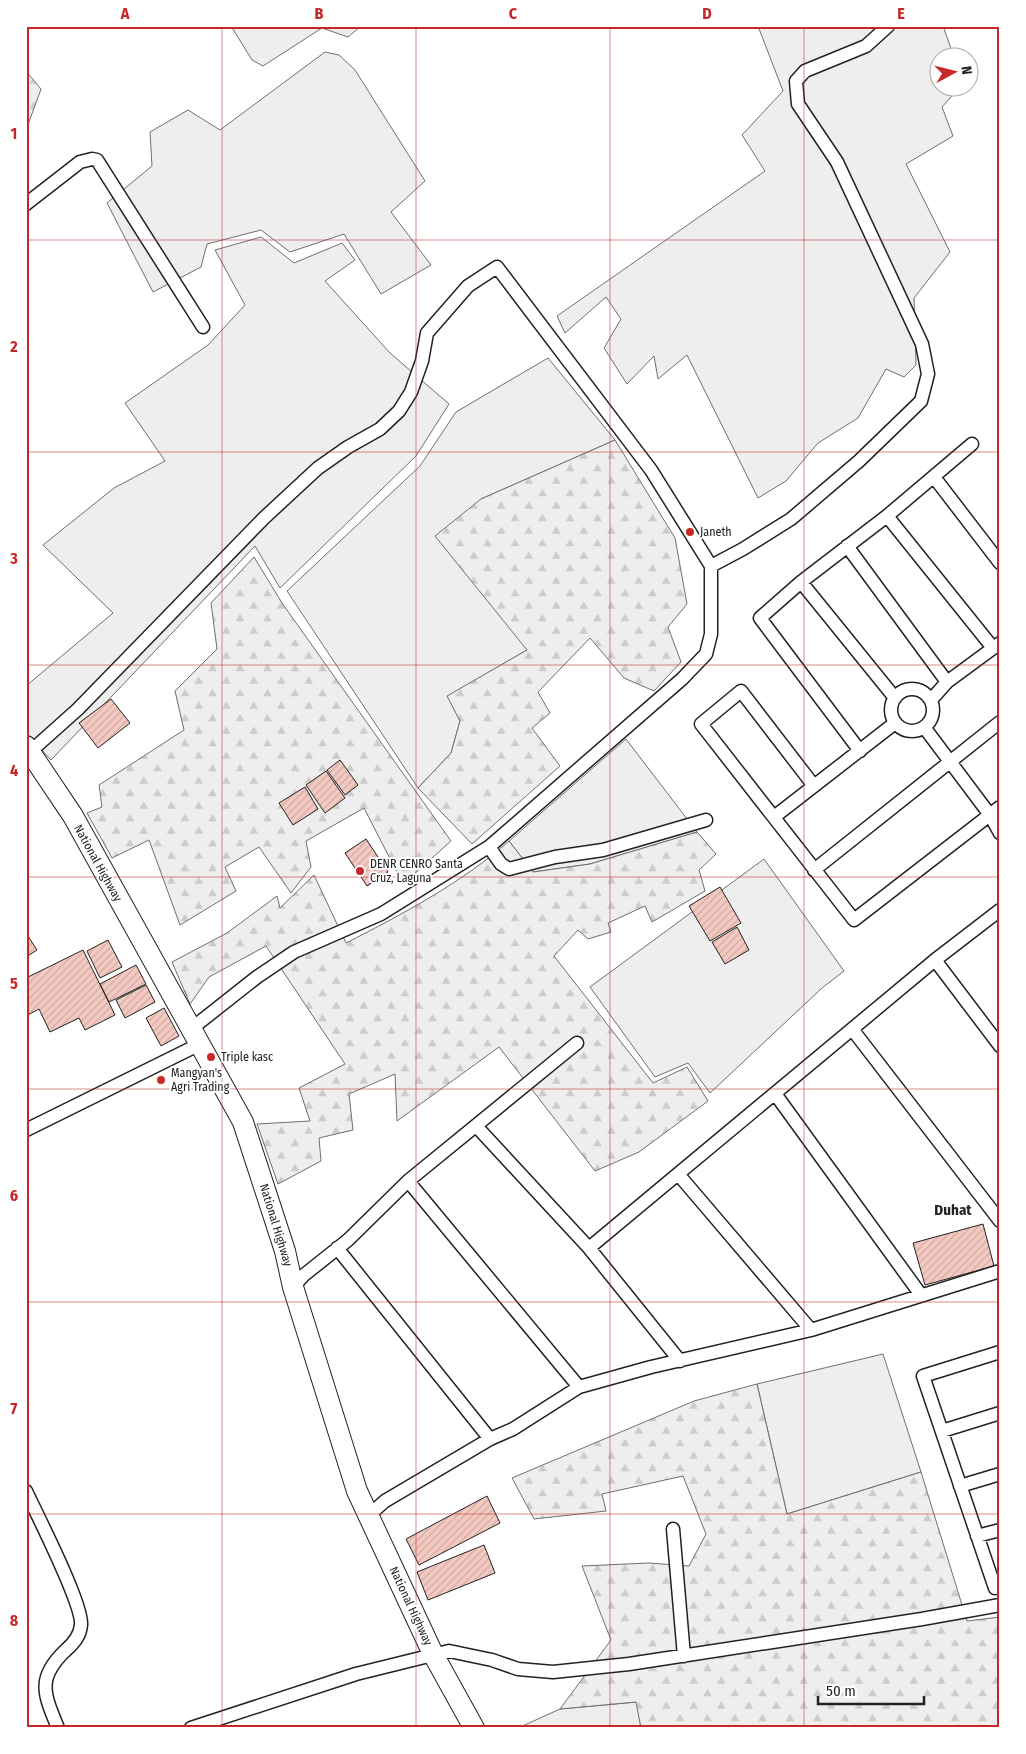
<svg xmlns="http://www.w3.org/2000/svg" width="1026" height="1754" font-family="'Fira Sans Condensed',sans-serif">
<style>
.grass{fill:#eee;stroke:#6f6f6f}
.forest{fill:url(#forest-firs);stroke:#6f6f6f}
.building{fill:url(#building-hatch);stroke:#222}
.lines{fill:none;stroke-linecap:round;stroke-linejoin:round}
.minor-casing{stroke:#222;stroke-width:15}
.primary-casing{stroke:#222;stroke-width:22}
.minor{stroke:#fff;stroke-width:12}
.primary{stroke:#fff;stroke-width:20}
.grid{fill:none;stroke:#c62828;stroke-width:1;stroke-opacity:0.55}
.poi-dot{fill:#c62828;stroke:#fff;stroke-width:2}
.labels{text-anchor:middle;stroke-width:4;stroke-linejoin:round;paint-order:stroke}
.poi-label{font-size:12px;fill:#222;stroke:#fff;text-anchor:start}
.street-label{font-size:12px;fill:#222;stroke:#fff}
.quarter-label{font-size:15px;font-weight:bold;fill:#222;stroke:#fff}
.neatline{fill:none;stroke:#c62828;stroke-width:2}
.grid-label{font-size:16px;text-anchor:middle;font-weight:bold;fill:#c62828}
</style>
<defs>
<pattern id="forest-firs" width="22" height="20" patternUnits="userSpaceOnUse" patternTransform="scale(1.25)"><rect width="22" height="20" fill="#eee"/><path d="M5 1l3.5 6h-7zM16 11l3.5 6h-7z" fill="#ccc"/></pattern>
<pattern id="building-hatch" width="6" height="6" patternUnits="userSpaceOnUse" patternTransform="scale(1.25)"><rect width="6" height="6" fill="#f3c9c0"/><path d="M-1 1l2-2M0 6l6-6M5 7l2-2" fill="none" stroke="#d0aca5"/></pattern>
</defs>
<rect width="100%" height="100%" fill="#fff"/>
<path class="grass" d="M231,26h130l-13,11 -26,-9 -59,38 -11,-6z
M758,26h185l11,31 -16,1v30h21l-17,19 11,29 -47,28 44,88 -36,46 2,67 -12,12 -18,-8 -28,49 -40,25 -32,38 -28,17 -71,-143 -29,24 -4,-23 -27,28 -23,-36 17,-29 -15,-22 -41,36 -8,-17 208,-145 -23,-36 41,-44z
M325,52l14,3 16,15 70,111 -34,31 40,53 -50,29 -37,-60 -54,18 -29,-22 -54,14 -6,23 -48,25 -46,-89 45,-37 -2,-34 38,-22 32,20z
M261,237l33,26 48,-20 13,17 -30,21 65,72 59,51 -33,52 -136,132 -25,-42 -204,214 -25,-27v-47l87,-73 -70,-68 71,-57 51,-27 -40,-58 83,-58 37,-40 -30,-55z
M548,358l67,82 -134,59 46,151 -79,46 12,25 -9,32 -33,35 -131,-197 133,-125 36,-54z
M626,739l71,93 -107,32 -57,8 -24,-31z
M764,859l80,112 -22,17 -112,105 -22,-30 -33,14 -65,-90z
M883,1354l38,118 -134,42 -30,-130z
M637,1702l4,26h-123l42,-19z"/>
<path class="forest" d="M26,71l15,18 -15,41z
M615,440l60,98 12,66 -19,23 13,35 -27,29 -30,-13 -34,-40 -52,54 12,21 -18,15 28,38 -88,78 -54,-56 33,-35 9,-32 -13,-25 80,-46 -92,-114 46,-37z
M254,557l28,46 169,238 -48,43 -39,-76 -58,33 5,26 -20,26 -32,-46 -34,20 11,24 -56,34 -31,-85 -37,18 -25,-45 15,-6 -3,-22 85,-55 -9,-39 42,-42 -6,-46z
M697,832l19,22 -17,16 6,21 -53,31 -7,-16 -37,17 3,9 -23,7 -10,-9 -24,26 99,127 34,-16 21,34 -69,51 -44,19 -96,-124 -102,74 -2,-47 -46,20 4,36 -34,8 2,23 -43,23 -21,-60 53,-3 -11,-33 46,-24 -79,-118 -57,31 -19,27 -18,-42 55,-29 50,-37 3,12 34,-33 32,68c55,-28 117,-61 163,-102l24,31 57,-8z
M757,1384l30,130 134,-42 46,149 33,-4v111h-359l-5,-26 -76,7 51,-69 -29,-74 67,-3 40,3 17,-32 -23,-58 -81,18 4,17 -72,8 -22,-41 182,-77z"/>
<path class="building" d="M111,699l19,24 -32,25 -19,-25z
M340,760l18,25 -13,10 -18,-25z
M326,771l19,27 -20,15 -19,-28z
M305,787l13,22 -25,16 -14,-22z
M366,839l22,33 -21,14 -22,-33z
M720,887l21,36 -31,18 -21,-35z
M737,927l12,23 -24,14 -13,-22z
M26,933l11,17 -11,7z
M108,940l14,27 -22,11 -13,-27z
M83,950l32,65 -30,15 -6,-12 -29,14 -11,-23 -13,7v-38z
M136,965l10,19 -37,18 -9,-18z
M146,985l9,17 -30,16 -9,-18z
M164,1008l15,28 -18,10 -15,-28z
M983,1224l11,42 -69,19 -12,-42z
M487,1496l13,27 -81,42 -13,-26z
M484,1545l11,28 -67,27 -11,-28z"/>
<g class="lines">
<g class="minor-casing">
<path id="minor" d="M26,204l54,-42 12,-3 5,1 106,167
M934,477l66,86
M887,516l106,132
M847,546l100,136
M711,566l32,-17 48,-30 68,-58 62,-60 7,-27 -6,-30 -85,-182 -39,-58 -2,-23 9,-10 61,-25 22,-20
M801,582l94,116
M891 710a21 21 0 1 1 42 0a21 21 0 1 1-42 0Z
M931,700l16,-18 53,-39
M924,727l66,88 10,18
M31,751l47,-42 186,-191 54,-50 30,-21 32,-18 19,-18 12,-19 11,-31 5,-28 41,-47 29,-19 154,203 60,96v68l-5,20 -24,25 -192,167 -109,68 -87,38 -37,25 -66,52
M860,751l-100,-133 41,-36 86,-66 85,-72
M814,786l-73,-95 -40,33 153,196 146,-113
M774,817l121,-94
M489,847l12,17 8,5 46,-12 48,-7 103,-30
M814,870l186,-148
M935,960l65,86
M852,1029l148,192
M776,1095l145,200
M477,1127l112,121 91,113
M26,1130l174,-86
M678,1174l133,156
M408,1181l171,206
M337,1248l153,191
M589,1248l346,-288 65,-50
M293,1287l11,-12 44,-35 60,-59 169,-138
M942,1431l58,-18
M960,1486l40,-12
M26,1491c11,24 57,113 55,134 -1,11 -7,18 -15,25 -30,28 -22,44 -8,78
M368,1516l17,-15 105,-62 23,-10 66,-42 72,-20 160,-37 189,-59
M673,1529l11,127
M977,1536l23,-6
M995,1588l-72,-212 77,-24
M191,1728l165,-54 93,-23 43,9 26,9 35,3 76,-8 293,-45 78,-14"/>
</g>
<g class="primary-casing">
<path id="primary" d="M26,746l47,70 170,306 42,129 8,36 64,204 76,163 41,74"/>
</g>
<use href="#minor" class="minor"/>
<use href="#primary" class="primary"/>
</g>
<path class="grid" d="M222,26v1702M416,26v1702M610,26v1702M804,26v1702M26,240h974M26,452h974M26,665h974M26,877h974M26,1089h974M26,1302h974M26,1514h974"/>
<g class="poi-dot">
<circle cx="690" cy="532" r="5"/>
<circle cx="360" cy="871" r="5"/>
<circle cx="211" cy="1057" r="5"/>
<circle cx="161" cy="1080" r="5"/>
</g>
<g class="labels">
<g class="poi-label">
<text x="700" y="536">Janeth</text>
<text x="370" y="868">DENR CENRO Santa<tspan x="370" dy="14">Cruz, Laguna</tspan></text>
<text x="221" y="1061">Triple kasc</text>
<text x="171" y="1077">Mangyan's<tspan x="171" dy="14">Agri Trading</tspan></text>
</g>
<g class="street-label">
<text transform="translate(98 863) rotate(61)" y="4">National Highway</text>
<text transform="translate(276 1225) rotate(73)" y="4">National Highway</text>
<text transform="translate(411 1606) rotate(65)" y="4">National Highway</text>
</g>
<g class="quarter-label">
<text x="953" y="1215">Duhat</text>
</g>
</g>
<rect width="1026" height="1754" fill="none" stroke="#ffffff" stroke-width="55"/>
<g transform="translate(954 72) rotate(83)"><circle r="24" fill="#ffffff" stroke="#a7a7a7"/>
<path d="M0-4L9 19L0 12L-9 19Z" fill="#c62828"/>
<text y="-8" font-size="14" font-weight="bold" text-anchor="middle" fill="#222222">N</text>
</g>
<path d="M818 1696v8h106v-8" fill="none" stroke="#222222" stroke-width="2.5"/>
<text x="826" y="1696" font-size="15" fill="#222222" stroke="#ffffff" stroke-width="4" paint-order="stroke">50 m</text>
<rect x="28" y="28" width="970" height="1698" class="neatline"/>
<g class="grid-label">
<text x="125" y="19">A</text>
<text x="319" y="19">B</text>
<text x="513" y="19">C</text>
<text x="707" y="19">D</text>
<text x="901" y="19">E</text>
<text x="14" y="139">1</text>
<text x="14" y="352">2</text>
<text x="14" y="564">3</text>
<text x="14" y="776">4</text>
<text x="14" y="989">5</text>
<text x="14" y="1201">6</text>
<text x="14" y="1414">7</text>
<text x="14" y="1626">8</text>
</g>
</svg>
